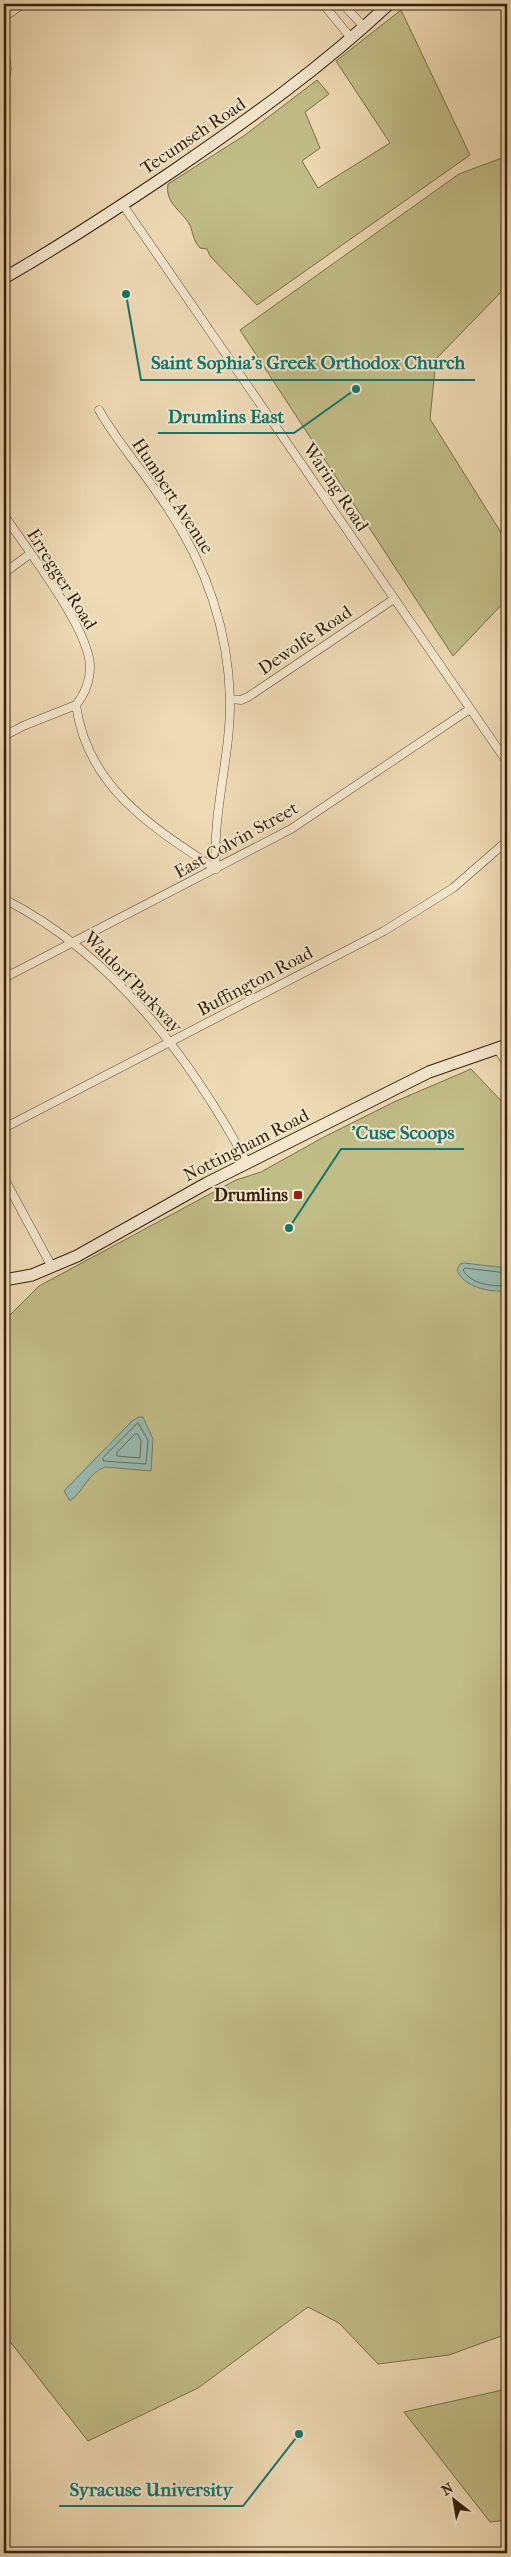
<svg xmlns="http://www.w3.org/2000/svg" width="511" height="2557" font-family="'IM FELL French Canon',serif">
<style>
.green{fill:#c1bd87;stroke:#7a7047}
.water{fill:#9abab2;stroke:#717d6e}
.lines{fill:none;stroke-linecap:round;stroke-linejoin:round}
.shore{stroke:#676e5c;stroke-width:1}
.street-casing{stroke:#625032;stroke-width:9}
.secondary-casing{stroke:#342207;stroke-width:13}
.street{stroke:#f4e7ce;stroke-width:8}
.secondary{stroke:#f4e7ce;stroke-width:11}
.poi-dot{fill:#8f2418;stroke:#f4e7ce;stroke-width:2}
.labels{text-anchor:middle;stroke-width:4;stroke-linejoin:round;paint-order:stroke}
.street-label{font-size:18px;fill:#342207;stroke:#f4e7ce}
.poi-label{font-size:18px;font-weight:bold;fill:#342207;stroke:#f4e7ce;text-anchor:end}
.leader{fill:none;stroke:#0f766e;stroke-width:2}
.callout-dot{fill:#0f766e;stroke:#f4e7ce;stroke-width:2}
.callout-label{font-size:19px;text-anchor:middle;font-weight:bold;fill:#0f766e;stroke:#f4e7ce;stroke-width:4;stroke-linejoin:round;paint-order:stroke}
</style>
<rect width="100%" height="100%" fill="#eedab4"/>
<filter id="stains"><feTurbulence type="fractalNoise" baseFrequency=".004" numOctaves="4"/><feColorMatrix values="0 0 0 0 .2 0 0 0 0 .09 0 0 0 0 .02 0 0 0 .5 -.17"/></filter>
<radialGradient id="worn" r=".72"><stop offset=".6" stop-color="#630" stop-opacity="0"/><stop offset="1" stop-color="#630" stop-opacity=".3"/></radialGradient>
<path class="green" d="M401,10l69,145 -213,150 -47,-49 -3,-7 -7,-1c-9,-10 -6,-17 -12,-26 -9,-13 -23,-20 -20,-38l77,-49 72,-55 12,14 -24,18 15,36 -18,13 16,27 72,-45 -54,-82z
M507,156v130l-71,73 -6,60 77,123v57l-54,57 -213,-326 219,-156z
M471,1069l36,38v1227l-58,21 -71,9 -39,-41 -31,-16 -110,81 -110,53 -84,-107v-1013l35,-35 156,-84 41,-22 25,-8 61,-34 72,-36z
M507,2389v131l-17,2 -86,-110z"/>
<path class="water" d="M464,1263l43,5v23c-17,1 -43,-3 -50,-21l3,-6z
M139,1417h4l10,22 -2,32 -46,-4c-16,5 -22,25 -35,34l-6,-10 68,-70z"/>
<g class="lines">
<path class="shore" d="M507,1273l-42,-5 -2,2c9,15 28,16 44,16
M138,1423l10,17 -2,24 -43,-3v-3z
M135,1434h3l3,7 -1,17 -23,-2v-3z"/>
<g class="street-casing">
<path id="street" d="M323,4l28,34
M343,4l21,23
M4,17l19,-13
M506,37h1
M4,46l3,23 -3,16
M123,205l384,557
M99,410c17,30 40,56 59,84 44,61 70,129 72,205 1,57 -18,113 -14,170
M4,515c22,33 85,113 86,151 0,15 -5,28 -14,39 11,82 76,122 140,164
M4,573l26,-19
M230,699l11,1 7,-3 146,-98
M4,736l19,-10 53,-21
M4,899c109,55 186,158 243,264
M4,978l287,-149 179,-120
M497,1048l10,16
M4,1128l380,-197 69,-43 54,-47
M4,1178l48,89"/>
</g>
<g class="secondary-casing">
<path id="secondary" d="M4,278c58,-33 114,-70 169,-107 76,-52 149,-104 216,-167
M4,1280l28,-5 45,-19 130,-73 222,-111 78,-27"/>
</g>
<use href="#street" class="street"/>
<use href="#secondary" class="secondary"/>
</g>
<rect class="poi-dot" x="293" y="1190" width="10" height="10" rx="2.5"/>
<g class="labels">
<g class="street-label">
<text transform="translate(193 136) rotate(-34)" y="6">Tecumseh Road</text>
<text transform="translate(336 487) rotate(56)" y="6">Waring Road</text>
<text transform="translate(173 496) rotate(57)" y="6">Humbert Avenue</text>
<text transform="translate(62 579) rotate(58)" y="6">Erregger Road</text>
<text transform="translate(305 640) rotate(-34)" y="6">Dewolfe Road</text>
<text transform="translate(236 840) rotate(-29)" y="6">East Colvin Street</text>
<text transform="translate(255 981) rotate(-28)" y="6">Buffington Road</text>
<text transform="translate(133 982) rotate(46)" y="6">Waldorf Parkway</text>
<text transform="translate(246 1145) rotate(-27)" y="6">Nottingham Road</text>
</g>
<g class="poi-label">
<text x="288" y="1201">Drumlins</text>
</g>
</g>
<path class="leader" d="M126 294L141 380H475M356 389L294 433H158M289 1228L341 1149H464M299 2434L243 2506H59"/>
<g class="callout-dot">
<circle cx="126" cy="294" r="5"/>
<circle cx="356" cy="389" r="5"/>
<circle cx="289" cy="1228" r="5"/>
<circle cx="299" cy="2434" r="5"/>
</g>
<g class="callout-label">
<text x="308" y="369">Saint Sophia's Greek Orthodox Church</text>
<text x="226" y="423">Drumlins East</text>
<text x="403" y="1139">'Cuse Scoops</text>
<text x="151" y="2496">Syracuse University</text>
</g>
<rect width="511" height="2557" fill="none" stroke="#eedab4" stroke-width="20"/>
<rect x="5" y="5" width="501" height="2547" fill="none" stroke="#342207" stroke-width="2.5"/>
<rect x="10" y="10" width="491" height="2537" fill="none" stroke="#342207"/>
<g transform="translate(454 2500) rotate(329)" stroke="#f4e7ce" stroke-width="4" paint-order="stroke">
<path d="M0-4L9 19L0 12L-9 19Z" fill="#342207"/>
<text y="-8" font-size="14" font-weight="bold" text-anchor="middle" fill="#342207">N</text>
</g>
<rect width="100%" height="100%" filter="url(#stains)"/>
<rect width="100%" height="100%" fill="url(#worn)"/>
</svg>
